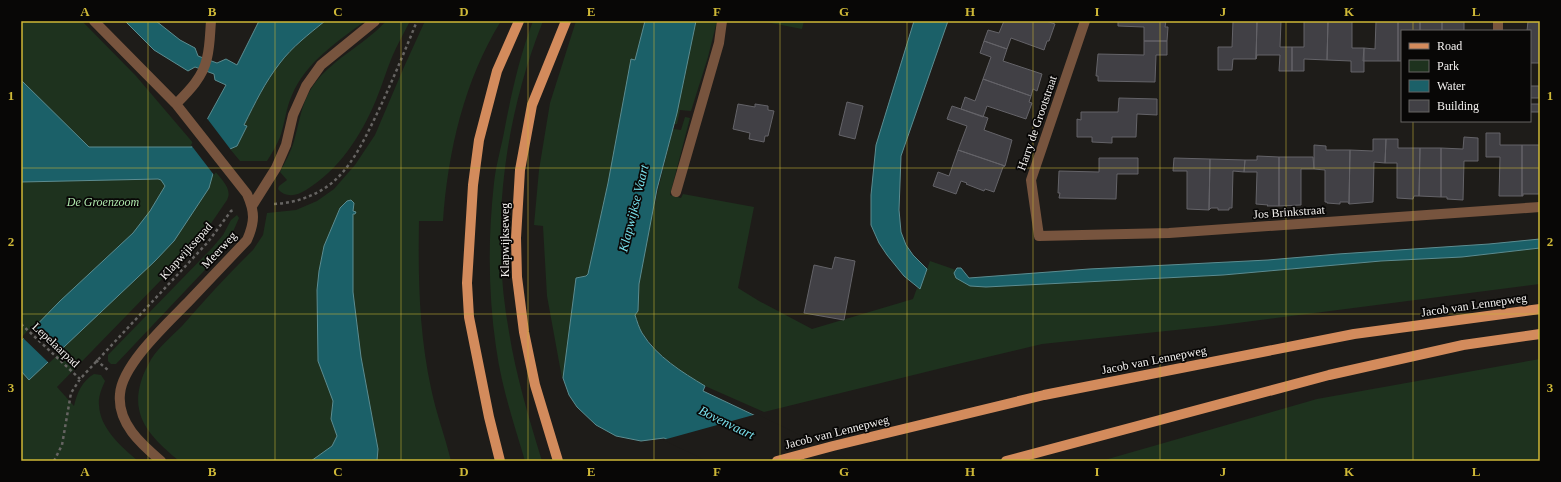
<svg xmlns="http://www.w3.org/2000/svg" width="1561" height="482" font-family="'Times New Roman',serif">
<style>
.green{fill:#1e321e}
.water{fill:#1b6068;stroke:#5c8c90}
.pier{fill:#1e1c19}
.building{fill:#414045;stroke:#646368}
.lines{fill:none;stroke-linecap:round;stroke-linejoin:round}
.path{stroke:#666462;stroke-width:2.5;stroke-dasharray:3 3;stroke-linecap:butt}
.minor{stroke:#77543e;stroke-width:10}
.major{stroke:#d38b5c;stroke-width:10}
.grid{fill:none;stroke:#ceb837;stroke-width:1;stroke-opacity:0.55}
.labels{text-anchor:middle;stroke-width:3.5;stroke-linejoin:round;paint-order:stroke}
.street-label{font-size:12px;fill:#f3f1ef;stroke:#080706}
.park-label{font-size:12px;font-style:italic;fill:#ade5ab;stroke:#080706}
.water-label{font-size:13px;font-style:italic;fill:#79e0ec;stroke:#080706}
.neatline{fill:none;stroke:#ceb837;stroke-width:1.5}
.grid-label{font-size:13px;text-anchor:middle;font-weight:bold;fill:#ceb837}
</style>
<rect width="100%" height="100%" fill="#1e1c19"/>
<path class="green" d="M21,21h61l54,55 58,68 -1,3h-28l48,26 1,-3c7,9 19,19 13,30l-28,41 -142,146 17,19c3,-13 8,-25 20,-32l7,1 4,6c-3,7 -7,16 -6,24 1,24 23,42 39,56h-117z
M325,21h40c-28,21 -59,41 -73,74 -6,13 -7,28 -12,42 -3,8 -8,16 -13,24h-27l-10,-12 7,-3 10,-20 -3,-1c11,-21 21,-43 36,-62 12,-16 29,-29 45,-42z
M386,21h24c-6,12 -13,24 -18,36 -6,14 -10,29 -16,43 -15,36 -37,70 -70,90 -9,6 -21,8 -28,-1l1,-3 8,-6 -7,-8c5,-10 11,-20 14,-31 5,-17 7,-36 17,-52 18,-29 53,-43 75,-68z
M425,21h76c-37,60 -53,130 -58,200h-24c-1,56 0,111 12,167 5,25 14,48 20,73h-74l1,-12 -17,-92 -8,-65v-78h2v-2l-2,-1 -34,60 -2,19 1,71 15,40 -1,22 5,13 -5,10 -21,15h-132c-16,-14 -36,-30 -40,-52 -3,-15 2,-31 9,-44 7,-15 22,-27 34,-39 23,-26 46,-52 71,-76l10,-15 4,-22 29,-3 21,-9 17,-12 21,-24 20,-30 29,-68z
M533,21h10c-39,98 -53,207 -34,311 7,44 20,86 33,129h-17c-11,-37 -24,-76 -29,-114 -8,-55 -8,-110 -2,-164 2,-19 8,-38 11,-56 7,-36 15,-72 28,-106z
M576,21h69l-10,39 -3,-1 -24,124 -20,91 -2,2 -10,2 -13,100h-1l-15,-82 -4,-70 -9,-1 5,-55 11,-67z
M696,21h21l-9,36 -17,54 -11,-1 -3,14h-3z
M761,21h43l-2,8z
M685,117l5,1 -20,77 11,3 2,-4 71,13 -16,81 21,13 53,28 101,-30 4,-11 3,1 10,-28 26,9 -1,1 15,15 16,1 237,-12 158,-14 81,-4 78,-9v36l-326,42 -172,18 -84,20 -194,48 -59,-26 -32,-20 -15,-14 -17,-20 -6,-17c6,-8 2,-22 4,-32 9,-52 21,-103 34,-154l8,1z
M237,215l2,3 -7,16 5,2 -121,128h-5l-3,-3v-6l104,-107 11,-13 8,-15z
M1540,359v102h-439l216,-62z"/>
<path class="water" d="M125,21h31l24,19 15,8 3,8 19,7 9,-4 11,6 22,-44h66c-16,13 -33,26 -45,42 -15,19 -25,40 -36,62l3,1 -10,20 -7,3 -16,21 -5,18 -35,53 -19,20 -126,119 -8,-9v-30l39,-40 73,-68 17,-22 15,-25 -4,-6 -3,-1 -137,3v-102l68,67h103l34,-62 -11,-5 -1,-6 -19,-7 -7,4 -34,-21z
M645,21h51l-19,92 -20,76 -18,95 -1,27 -3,4c2,6 4,13 7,18 15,24 40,39 63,53l-2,5 76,36 -67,34 -48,-23 -23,3 -25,-5 -20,-11 -19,-18 -8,-12 -6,-17 13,-100 10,-2 2,-2 20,-91 23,-124 4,1z
M914,21h34l-47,135 -2,54 2,22 5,13 7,10 14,14 -7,20 -16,-13 -17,-21 -8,-12 -8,-18v-30l5,-50z
M351,200l3,3 -1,8 3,1 -1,2h-2v78l8,65 17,92 -1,12h-66l21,-15 5,-10 -6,-17 2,-18 -15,-40 -1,-71 2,-19 5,-25 16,-38 7,-7z
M1540,239v9l-78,9 -81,4 -158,14 -237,12 -16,-1 -14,-8 -2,-5 3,-5h4l8,10 120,-9 179,-9 70,-6 151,-10z"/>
<path class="pier" d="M206,117l25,33 -17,25 -23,-30z
M33,325l28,27 -12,11 -27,-26z
M757,414l91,45 1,2h-142l-44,-21z"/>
<path class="building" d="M1004,21h42l9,3 -6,17h-2l-3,9 -33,-12 -4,11 -23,-8 4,-11 11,3z
M1116,21h50l-1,6h3l-1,14h-23v-14l-26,-1v-5z
M1233,21h24l-1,38h-23l-1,11h-14v-23h14z
M1257,21h24l-1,26h12v24h-13l1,-16h-23l-1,4z
M1304,21h24l-1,39 -23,-1v12h-12v-24h12z
M1328,21h24v27h12v24h-13v-11l-24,-1z
M1376,21h22v40h-35l1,-13 11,1z
M1398,21h22v10h-18v30h-4z
M1420,21h22v10h-22z
M1442,21h22v10h-22z
M1528,21h12v42h-10v-32h-3z
M984,41l23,8 -4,12 39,13 -5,17 -4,-2 -2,7 -48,-17 8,-22 -11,-4z
M1144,41h23v14h-11l-1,27 -57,-1v-5h-2l2,-22 46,1z
M983,79l48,17 -2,6 3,1 -6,16 -39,-13 -4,11 -22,-8 4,-12 10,4z
M1530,86h9v12h-9z
M1119,98l38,1v16l-20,-1 -1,23h-24v6l-20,-1v-5h-15v-18l4,1v-8h37z
M847,102l16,4 -8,33 -16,-4z
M738,104l17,3v-3l13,2v4l6,1 -6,25h-3l-1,6 -15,-3 1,-6 -17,-4z
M1530,104h10v8h-10z
M952,106l36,12 -4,12 28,10 -7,26 -47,-16 9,-24 -20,-7z
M1486,133h14v12h22v51h-23l1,-39h-14z
M1464,137l14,1v23h-14l-1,39 -16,-1v-2h-6v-49l22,1z
M1373,139h13l-1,24 -11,-1 -1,40 -24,2 1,-54 23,1z
M1386,139h12v9h22l-1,48h-5l-1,3 -16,-1v-35h-12z
M1314,145l12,1v4h24l-1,54 -1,-2h-8v2l-13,-1v-1h-2v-32l-11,-1z
M1522,145h18v49h-17v2h-1z
M1420,148h21v49l-22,-1z
M958,150l47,16 -2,1 -9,25 -9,-3 -1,2 -18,-7 1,-1 -6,-2 -5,13 -23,-8 5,-14 11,4z
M1257,156l22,1v49h-12l1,-1 -12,-1 1,-32h-13l1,-12h12z
M1279,157h34l1,12h-13v36l-22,1z
M1099,158h39v16h-21l-1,25 -57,-1 1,-5h-2l1,-22 40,1z
M1174,158l36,1 -1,51 -22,-1v-38h-14z
M1210,159l35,1 -1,12 -11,-1 -1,37h-3v2h-11v-2h-7l-2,2z
M835,257l20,4 -11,59 -40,-7 10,-48 18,4z"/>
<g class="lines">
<path class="path" d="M274,204c20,-1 38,-7 54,-18 19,-14 31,-36 41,-56 18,-36 33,-72 48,-109
M21,324l59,55
M96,360l12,10
M54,461l8,-16 9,-52 9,-14 128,-137 23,-31 3,-1"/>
<path class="minor" d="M94,21l82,83 71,90c8,18 8,28 0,46 -19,20 -38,40 -57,60 -20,21 -68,64 -70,94 -3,29 21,50 41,67
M1085,21l-54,159 8,56 130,-3 371,-26
M1498,21v10
M176,104c13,-13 27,-27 31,-46 3,-12 3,-25 4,-37
M676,192l43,-149 3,-22
M252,206l24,-38 10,-23 7,-30 13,-29 15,-21 54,-44"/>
<path class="major" d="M500,461l-11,-44 -20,-100 -2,-34 6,-98 6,-45 18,-69 22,-50
M558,461l-23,-76 -11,-53 -7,-55 -1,-39 4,-68 12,-65 34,-84
M777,461l56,-15 211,-51 310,-61 186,-25
M1006,461l323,-86 134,-30 77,-11"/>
</g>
<path class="grid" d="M148,21v440M275,21v440M401,21v440M528,21v440M654,21v440M780,21v440M907,21v440M1033,21v440M1160,21v440M1286,21v440M1413,21v10M1413,121v340M21,168h1519M21,314h1519"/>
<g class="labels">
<g class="street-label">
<text transform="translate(1037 123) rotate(-71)" y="4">Harry de Grootstraat</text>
<text transform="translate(1289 212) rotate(-4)" y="4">Jos Brinkstraat</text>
<text transform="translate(505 240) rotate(-90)" y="4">Klapwijkseweg</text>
<text transform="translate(219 250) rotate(-47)" y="4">Meerweg</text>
<text transform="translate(186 251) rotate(-48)" y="4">Klapwijksepad</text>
<text transform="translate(1474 305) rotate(-8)" y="4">Jacob van Lennepweg</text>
<text transform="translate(56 345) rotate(43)" y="4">Lepelaarpad</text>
<text transform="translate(1154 360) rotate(-11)" y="4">Jacob van Lennepweg</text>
<text transform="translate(837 432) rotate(-14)" y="4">Jacob van Lennepweg</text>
</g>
<g class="park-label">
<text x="103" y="206">De Groenzoom</text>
</g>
<g class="water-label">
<text transform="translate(633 208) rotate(-76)" y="5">Klapwijkse Vaart</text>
<text transform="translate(727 422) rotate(26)" y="5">Bovenvaart</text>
</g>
</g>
<rect width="1561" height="482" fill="none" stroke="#080706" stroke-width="44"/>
<rect x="1401" y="30" width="130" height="92" fill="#080706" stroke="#666563"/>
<rect x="1409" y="43" width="20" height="6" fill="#d38b5c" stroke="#666563"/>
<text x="1437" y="50" font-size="12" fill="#f3f1ef">Road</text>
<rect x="1409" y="60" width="20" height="12" fill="#1e321e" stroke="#666563"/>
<text x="1437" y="70" font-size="12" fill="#f3f1ef">Park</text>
<rect x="1409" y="80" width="20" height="12" fill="#1b6068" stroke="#666563"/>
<text x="1437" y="90" font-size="12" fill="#f3f1ef">Water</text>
<rect x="1409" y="100" width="20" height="12" fill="#414045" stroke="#666563"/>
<text x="1437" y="110" font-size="12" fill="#f3f1ef">Building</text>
<rect x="22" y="22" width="1517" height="438" class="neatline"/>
<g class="grid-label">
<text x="85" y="16">A</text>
<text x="212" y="16">B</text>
<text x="338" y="16">C</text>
<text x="464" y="16">D</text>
<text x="591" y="16">E</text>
<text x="717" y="16">F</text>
<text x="844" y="16">G</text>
<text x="970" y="16">H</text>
<text x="1097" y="16">I</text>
<text x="1223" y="16">J</text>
<text x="1349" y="16">K</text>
<text x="1476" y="16">L</text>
<text x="11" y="100">1</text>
<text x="1550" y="100">1</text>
<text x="11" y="246">2</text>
<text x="1550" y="246">2</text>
<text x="11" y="392">3</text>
<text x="1550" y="392">3</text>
<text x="85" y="476">A</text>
<text x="212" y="476">B</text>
<text x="338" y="476">C</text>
<text x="464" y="476">D</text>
<text x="591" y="476">E</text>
<text x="717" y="476">F</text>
<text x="844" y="476">G</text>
<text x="970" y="476">H</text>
<text x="1097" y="476">I</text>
<text x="1223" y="476">J</text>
<text x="1349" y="476">K</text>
<text x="1476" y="476">L</text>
</g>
</svg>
